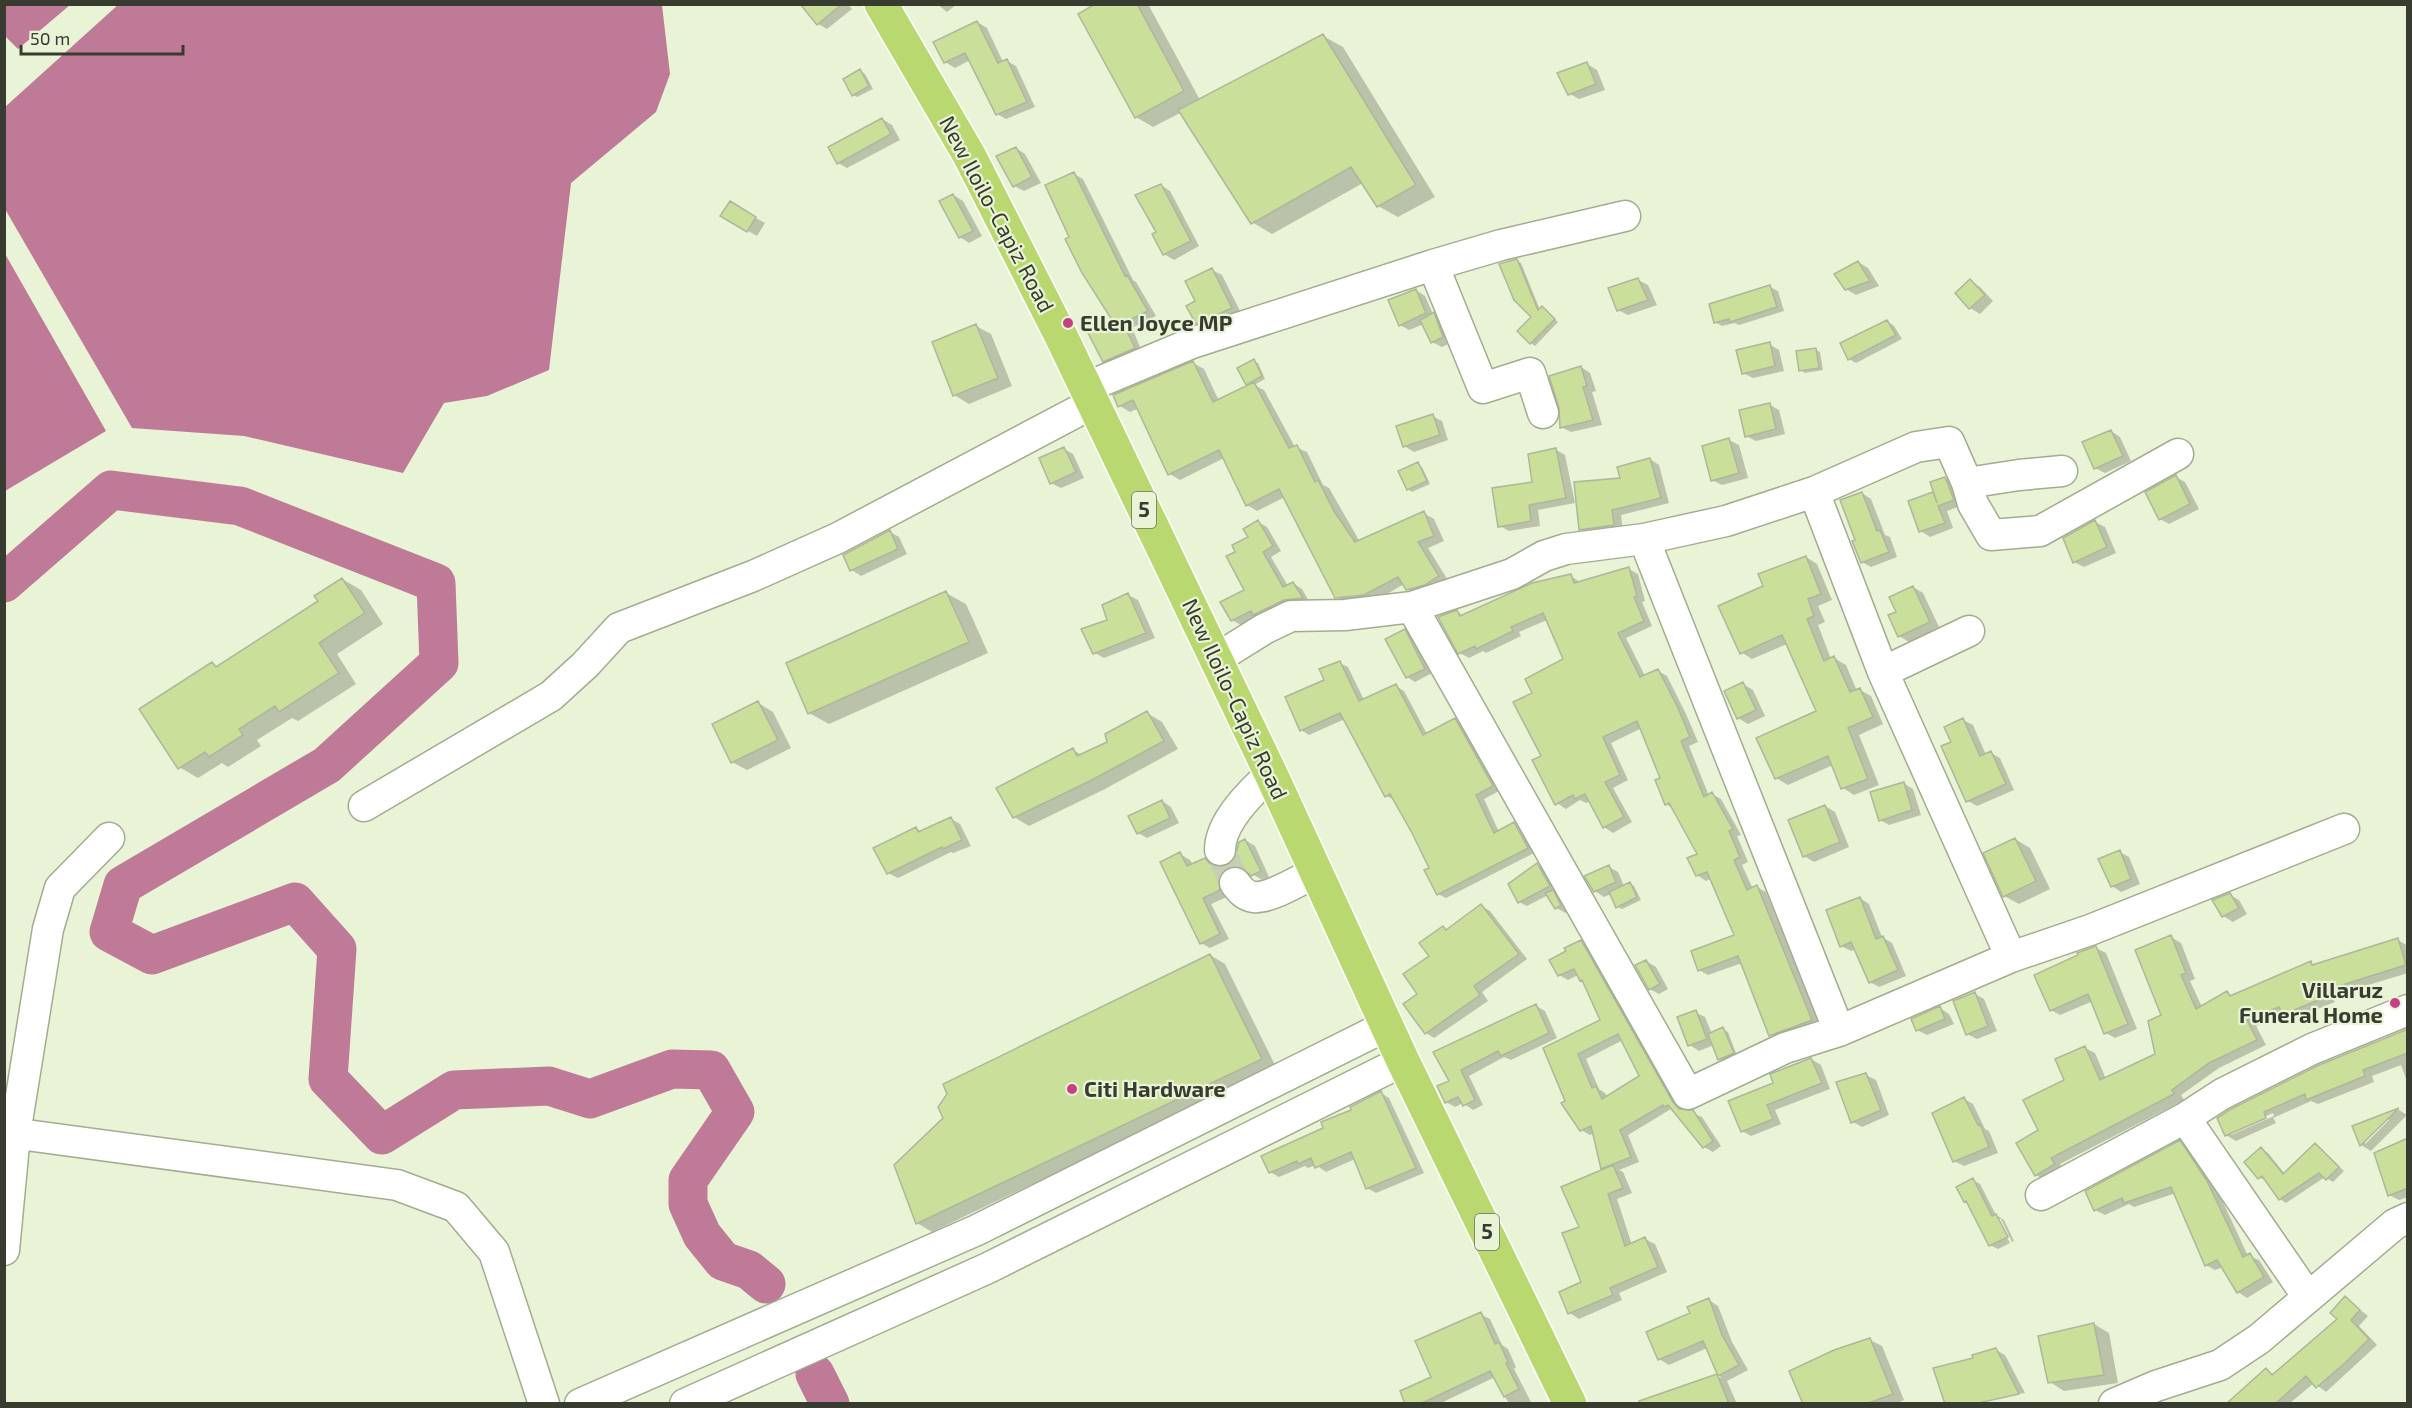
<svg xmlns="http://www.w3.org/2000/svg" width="2412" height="1408" font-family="'Exo 2',sans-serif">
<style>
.water{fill:#bf7a98}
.shadow{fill:#0003;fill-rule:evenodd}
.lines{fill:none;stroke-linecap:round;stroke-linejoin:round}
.river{stroke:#bf7a98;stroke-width:39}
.building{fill:#c9df9a;stroke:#aeb79b;stroke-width:1.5;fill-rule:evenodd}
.minor-tunnel{stroke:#c6ceb4;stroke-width:30;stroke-dasharray:30 15;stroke-linecap:butt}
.minor-casing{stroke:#a3ac90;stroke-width:33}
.highway-casing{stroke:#fff;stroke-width:36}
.minor{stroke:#fff;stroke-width:30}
.highway{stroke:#bad870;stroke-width:33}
.poi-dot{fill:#c54085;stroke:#e9f3d5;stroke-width:2}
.labels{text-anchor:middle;stroke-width:4.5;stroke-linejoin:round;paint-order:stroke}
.shield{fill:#e9f3d5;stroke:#6d7362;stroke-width:1.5}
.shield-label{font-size:21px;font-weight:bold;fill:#383c30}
.street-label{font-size:22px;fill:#383c30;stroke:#e9f3d5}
.poi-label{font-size:22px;font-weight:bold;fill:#383c30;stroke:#e9f3d5;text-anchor:start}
</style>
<rect width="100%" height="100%" fill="#e9f3d5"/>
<path class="water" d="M119,4l543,1 8,69 -14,38 -85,71 -22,187 -62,26 -43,7 -41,70 -159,-37 -112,-8 -127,-219v-102z
M4,5l1,-1 65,1 -52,44 -13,-13z
M4,252l102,179 -101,60h-1z"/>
<path class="shadow" d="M806,4h42l4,5 -25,20 -9,-5z
M937,4h20l-10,8z
M1098,4h50l52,96 123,-64 20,11 92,150 -37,20 -20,-11 -15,-23 -91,51 -20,-12 -70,-110 -29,15 -17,-10z
M977,22l10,6 16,34 4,-1 9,5 19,41 -29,12 -9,-5 -27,-54 -15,8 -10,-6z
M1587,64l10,6 8,20 -26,9 -9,-5z
M860,71l5,3 8,15 -16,8 -4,-2z
M882,119l10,6 8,15 -53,28 -9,-5z
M1016,148l9,6 16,29 -17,8 -10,-5z
M1074,174l9,5 50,101 3,2 20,34 -24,12 11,26 -30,12 -9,-5 11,-41 -44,-82z
M1161,185l9,6 29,55 -25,14 -10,-6 -6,-21z
M953,195l10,6 19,35 -13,7 -9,-6z
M730,203l35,20 -8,13 -35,-20z
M1517,261l4,2 19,47h6l12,12 -23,24 -4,-3 2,-26z
M1858,262l10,6 11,18 -23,9 -10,-6z
M1212,270l10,5 19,38 -35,15 -9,-5z
M1638,280l10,5 9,20 -29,10 -10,-5z
M1970,281l10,6 13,14 -13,13 -10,-6 -13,-15z
M1770,287l8,4 6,20 -45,14 -4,-2 -13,3 -7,-4z
M1416,290l9,6 8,18 10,6 9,22 -10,5 -10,-5 -8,-18 -15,6 -9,-5z
M1887,321l7,5 8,13 -46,24 -7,-4z
M976,326l15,8 21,52 -43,18 -15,-9z
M1769,344l10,6 5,21 -31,7 -10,-5z
M1816,350l4,2 3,18 -18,3 -4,-3z
M1253,361l5,2 7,16 -11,6 10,5 31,57 12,5 16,33 6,3 31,54 63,-29 11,6 10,22 -16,7 21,34 -31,13 -11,-6 -3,-5 -29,17 -28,2 -10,-6 -52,-100 -28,14 -10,-6 -23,-47 -44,22 -10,-6 -31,-66 -9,4 -10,-6 73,-43 11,6 15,32 31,-15 -3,-2z
M1581,367l9,6 6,18 -4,1 10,33 -31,7 -10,-5v-20z
M1770,405l9,5 6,24 -29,7 -10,-5z
M1432,416l10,5 6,19 -34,12 -10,-6z
M2111,431l9,6 11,24 -26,12 -10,-5z
M1729,440l10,5 9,33 -26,7 -10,-5z
M1064,449l9,5 11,24 -23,10 -10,-5z
M1555,449l10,6 10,48 -37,7 2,16 -31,5 -9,-5 33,-43z
M1650,459l9,6 10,38 -48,12 2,15 -33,5 -10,-6 41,-50z
M1418,464l4,3 8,17 -18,8 -4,-3z
M2176,477l9,5 14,27 -30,15 -9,-5z
M1945,478l10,6 8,21 -16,6 6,17 -23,9 -9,-6 12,-38 3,2z
M1862,493l9,6 14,36 5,2 7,20 -26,10 -9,-5 -5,-21z
M1258,522l9,5 14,24 -10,6 17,29 5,-3 9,6 8,14 -52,13 -17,9 -9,-5 14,-29 -9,-38 13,-15z
M2095,522l10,5 11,26 -32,14 -10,-5z
M890,532l9,5 8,17 -46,22 -9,-6 -7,-15z
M1806,557l11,7 15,36 -14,6 7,16 -7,3 13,34 3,-1 12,7 11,26 3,-1 11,6 12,28 -24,11 20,50 -25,10 -11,-7 -10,-23 -45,20 -12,-7 42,-66 -31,-68 -35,15 -11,-7 24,-65z
M1629,569l9,5 7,27 -3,1 10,24 -26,12 19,38 13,-5 9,5 19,38 12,28 -9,4 20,50 3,-2 9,5 20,36 -4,1 11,26 -6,3 11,24 4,-2 9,5 54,133 -40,15 -9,-5 -29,-72 -34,12 -9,-5 37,-34 -24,-58 -6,3 -9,-6 2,-20 -25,-46 -8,-5 -4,-26 -20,-50 -31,15 17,37 -15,8 19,34 -19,11 -9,-6 -14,-26 -4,2 -6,-3 -14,9 -9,-6 -14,-46 -9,-64 31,-33 -18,-40 -28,12 2,4 -35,17 -3,-2 -14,7 -9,-5 -3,-41 7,4 107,-40 10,7z
M342,579l19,11 22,34 -46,30 19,30 -58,37 -6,-3 -35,22 4,6 -33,21 -6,-4 -24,15 -19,-11 33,-103 6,3 102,-65z
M1913,587l10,6 16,34 -30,15 -10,-6 -1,-24z
M946,593l20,11 22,49 -159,71 -20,-11z
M1128,595l10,5 17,38 -51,20 -9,-5 14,-33z
M1405,631l7,4 20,38 -17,9 -8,-5z
M1339,663l9,4 16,33 32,-14 8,5 23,43 28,-14 8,4 38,66 -17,9 15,33 15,-8 8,5 14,23 -90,46 -8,-4 -7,-25 -37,-69 -7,-4 -42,-77 -36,16 -8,-5 25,-50z
M1743,684l10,6 12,26 -17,8 -10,-6z
M758,703l15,9 18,36 -44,22 -15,-8z
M1147,713l15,9 16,27 -73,40 -76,37 -15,-9 59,-67 9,5 27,-12z
M1963,720l10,5 13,30 5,-2 9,5 14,32 -37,16 -9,-5 -15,-59z
M1903,783l10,6 8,26 -32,10 -9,-5z
M1162,801l9,6 8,16 -32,15 -9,-5z
M1825,806l10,6 14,35 -35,15 -10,-6z
M951,819l9,5 11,22 -18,7 -2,-1 -53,26 -10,-5 28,-45 6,4z
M2015,839l15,9 20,41 -31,15 -15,-8z
M1245,840l10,6 14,31 -7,3 -14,-9h-5l-9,3 -5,22 -18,8 18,35 -19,9 -9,-5 -21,-89 10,6 3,5 12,-6 12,9h10l8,-7zM1222,870h4l-10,14z
M2120,852l9,5 11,27 -19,8 -9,-6z
M1537,865l8,4 12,21 -4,2 9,5 8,14 -4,2 -10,-5 -8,-13 -21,11 -8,-4z
M1609,867l9,5 6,14 5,-3 5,3 7,14 -19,9 -4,-2 -7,-13 -7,3 -9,-6z
M2230,895l9,5 8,14 -14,8 -10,-6 -9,-15z
M1860,898l9,6 13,33 10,6 14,33 -27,11 -9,-5 -14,-33 -5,2 -10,-5z
M1481,906l9,5 37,48 -45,33 6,9 -54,37 -8,-5 -6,-39 11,-38 12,-28 4,3z
M2171,937l10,6 14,36 -5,2 12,26 25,-14 6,3 78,-33 4,3 83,-26 10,6v27l-76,23 3,6 -42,17 -9,-5 -28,12 10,19 -47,23 -38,27 3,5 -124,64 4,6 -18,11 -10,-6 4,-44 45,-83 10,5 11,26 50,-24z
M1581,942l9,5 92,162 20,8 19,29 -8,6 -9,-5 -33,-38 -43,26 11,27 -20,8 4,2 9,21 -15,6 15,46 13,-6 10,5 12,28 -48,21 3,7 -43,19 -9,-6 13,-30 -2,-56 24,-57 -3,-2 -8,-35 -4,2 -9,-5 -14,-28 -22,-53 57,-29 -17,-37 -7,-8 -10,5 -9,-5 9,-23zM1623,1040l18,36 -34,21 -2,-4 -6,-4 -13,-30z
M2096,948l10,5 31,76 -22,9 -9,-5 -13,-32 -33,14 -9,-5z
M1210,955l15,9 51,103 -344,165 -15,-9z
M1646,961l10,6 12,22 -9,5 -9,-5z
M1975,994l9,5 13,32 -20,8 -10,-5z
M1536,1006l9,5 12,27 -46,22 -7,-3 -35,19 14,29 -10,5 -10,-7 -8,4 -9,-5 5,-21 -15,-29z
M1940,1008l9,6 5,10 -27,11 -10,-5z
M1695,1012l10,5 7,17 11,-5 5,3 9,24 -13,6 -4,-3 -6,-14 -15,6 -9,-6z
M2408,1030v54l-7,-19 -29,11 2,6 -56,22 -7,-3 -38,17 3,5 -40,18 -10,-6 -7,-17zM2273,1113l1,3 -43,19v-3z
M1811,1059l10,6 9,24 -55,21 6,14 -30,12 -9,-5 33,-47z
M1866,1075l10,5 13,35 -27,12 -9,-5z
M1381,1093l8,5 35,75 -48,20 -9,-5 -12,-29 -29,13 -10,-7 -8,3 -3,-2 -26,11 -9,-5 55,-43z
M1964,1099l9,5 12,25 4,2 9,22 -34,13 -10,-5z
M2399,1110l8,5 -36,36 -10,-6 -7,-19zM2387,1118l2,2 -24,24v-4z
M2408,1140v57l-9,3 -10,-5z
M2180,1142l9,6 27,39 32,69 11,4 14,22 -26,16 -9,-6 -15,-25 -8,3 -9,-5 -30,-72 -42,14 -5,-3 -24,11 -10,-5z
M2316,1145l28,26 -11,11 -8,-5 -39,26 -6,-4 -13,-19 -8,-2 2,-29 7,4 17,21z
M1973,1180l7,4 16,31 8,5 10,21 -2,1 -11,-23h-4l13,24 -12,6 -8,-4 -21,-41 -4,-3z
M2345,1298l23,18 -9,10 18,19 -51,47 -12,-9 -25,21h-61l38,-34 9,5 64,-56z
M1709,1300l9,6 14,36 16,28 -21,11 10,23h-102l82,-28 4,2 -14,-30 -38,17 -10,-6 33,-45z
M1480,1314l10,5 12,26 6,4 8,18 -2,2 18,35h-23l-14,-27 -56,27h-32l26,-26z
M2094,1324l15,9 9,50 -54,8 -14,-9z
M1870,1340l12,6 22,54 -9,4h-93z
M1996,1350l9,5 20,38 -71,10 21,-44z"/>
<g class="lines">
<path class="river" d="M4,583l107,-93 129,16 196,77 3,80 -112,102 -204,120 -14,47 43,23 143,-53 42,47 -9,130 54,56 72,-45 95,-4 41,13 82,-30 39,1 24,42 -47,68v24l14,31 21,26 26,9 17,14
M815,1374l15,30"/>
</g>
<path class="building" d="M800,4h42l-25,21z
M1095,4h42l47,87 -49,27 -57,-104z
M977,21l21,42 9,-4 20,43 -31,13 -31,-62 -21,10 -11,-21z
M1323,34l93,151 -39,22 -26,-40 -100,57 -73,-114z
M1587,62l9,22 -28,11 -11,-22z
M860,69l9,17 -17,10 -9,-17z
M882,118l9,16 -54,30 -9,-17z
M1016,147l16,30 -19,10 -17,-31z
M1074,172l51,104 2,-1 21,36 -25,12 12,25 -32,14 -15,-29 24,-13 -30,-47 -17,-34 4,-2 -24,-52z
M1161,184l30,57 -28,14 -11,-21 4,-2 -21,-37z
M953,194l20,37 -14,7 -20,-37z
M730,201l26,16 -9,15 -27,-16z
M1517,259l21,51 4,-4 13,13 -10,10 1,2 -2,-1 -14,14 -13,-13 14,-14 -17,-17 -15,-36z
M1858,261l12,20 -25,9 -11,-16z
M1212,268l20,40 -36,16 -10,-18 9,-5 -10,-20z
M1638,278l10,22 -31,11 -9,-23z
M1970,279l15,16 -16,14 -14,-16z
M1770,285l7,22 -47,15 -1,-3 -15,4 -5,-19z
M1416,289l10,24 -27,13 -11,-26z
M1434,312l9,25 -12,6 -11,-23z
M1887,320l9,15 -48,25 -8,-17z
M976,324l22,54 -45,18 -21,-54z
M1770,342l5,24 -33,8 -6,-24z
M1816,348l3,20 -20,3 -3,-20z
M1254,359l8,17 -16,9 -9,-17z
M1193,361l20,41 41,-20 35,66 8,-3 18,37 3,-2 16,31 21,31 69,-31 10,25 -16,6 21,34 -14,9 -19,5 -8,-13 -34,18 -29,3 -56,-109 -33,17 -27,-56 -51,25 -35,-75 -15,7 -5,-12z
M1581,366l6,20 -4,1 10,33 -33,8 -1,-20 -10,-32z
M1770,403l6,26 -31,8 -6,-27z
M1433,414l7,21 -37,12 -7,-21z
M2111,430l12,26 -29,13 -12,-27z
M1729,438l10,35 -28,8 -9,-35z
M1064,447l12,25 -26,12 -11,-26z
M1556,448l10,50 -37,7 2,16 -33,6 -6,-39 40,-6 -4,-28z
M1650,458l11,40 -49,12 2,15 -35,5 -5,-48 46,-4 -3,-11z
M1418,462l9,19 -20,9 -9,-19z
M2176,475l14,29 -31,16 -14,-28z
M1945,477l9,23 -16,6 7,17 -26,9 -11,-31 25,-9 4,11 -7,-21z
M1862,492l15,39 3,-1 9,22 -28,11 -9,-22 3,-1 -15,-40z
M1258,520l15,26 -10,6 20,35 10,-5 10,16 -19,2 -31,15 -2,-4 -20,10 -11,-19 24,-12 -18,-34 9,-4 -3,-7 16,-8 -5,-8z
M2095,520l12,27 -34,16 -10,-25z
M890,530l8,19 -48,22 -7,-16z
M1806,556l15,38 -13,5 6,17 -7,3 17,42 10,-5 16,36 10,-4 13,29 -25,11 20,51 -27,10 -13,-33 -53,23 -19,-41 60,-27 -34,-76 -42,19 -22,-48 45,-20 -5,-12z
M1629,567l8,29 -3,1 10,24 -26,12 22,44 18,-8 20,39 12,29 -9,4 23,56 8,-5 21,37 -4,2 11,26 -6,3 13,30 10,-5 55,135 -43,16 -31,-80 -40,15 -7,-20 43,-16 -27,-63 -11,4 -9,-18 10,-4 -28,-51 -4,2 -10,-25 5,-2 -23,-57 -34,16 17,38 -15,7 19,35 -21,11 -18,-34 -10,5 -2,-4 -18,10 -23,-45 9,-4 -28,-54 19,-9 -7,-14 38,-20 -20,-46 -32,14 2,4 -37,18 -1,-3 -17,8 -20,-37 19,-7 3,6 72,-33 39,-9 3,9z
M342,578l23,35 -46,30 20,30 -60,39 -4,-6 -36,23 4,6 -34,22 -4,-5 -27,17 -39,-60 73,-47 4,5 102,-66 -4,-5z
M1913,586l17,36 -32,15 -10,-22 8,-3 -7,-15z
M946,591l23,51 -161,72 -22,-51z
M1128,593l18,40 -53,21 -12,-25 26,-9 -5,-15z
M1405,629l20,40 -19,9 -21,-39z
M1340,661l19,40 37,-17 27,51 32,-17 38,68 -17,9 18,38 20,-11 14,26 -91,47 -13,-25 5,-2 -17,-35 -22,-39 -5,3 -45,-84 -40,18 -15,-34 39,-17 -5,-11z
M1743,682l13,28 -19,9 -13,-28z
M758,701l20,39 -47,23 -19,-39z
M1147,711l17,30 -74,40 -77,37 -17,-30 77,-40 4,8 30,-14 -2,-8z
M1963,718l17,38 11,-5 15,33 -40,18 -25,-56 10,-4 -7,-15z
M1904,782l8,28 -33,11 -9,-29z
M1162,800l8,18 -33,16 -9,-18z
M1825,805l15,37 -37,15 -15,-37z
M951,817l11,23 -19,9 -1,-2 -55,27 -14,-26 43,-21 2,5z
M2015,838l21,43 -33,16 -20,-44z
M1245,839l16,32 -10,5 -10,-9 -8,-1 -9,3 -5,8 1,13 -17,8 17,36 -20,10 -40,-82 20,-10 7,14 18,-8 5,6 7,3 9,-1 8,-6 5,-18z
M2120,850l11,29 -20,8 -13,-28z
M1537,863l13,23 -32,17 -10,-19z
M1609,865l7,17 -22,10 -10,-16z
M1630,882l7,15 -21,11 -7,-16z
M1553,890l8,15 -6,4 -10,-16z
M2230,893l9,15 -17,9 -10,-17z
M1860,897l16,42 7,-3 15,34 -29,13 -18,-41 -11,5 -14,-37z
M1481,904l38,50 -45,32 6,9 -55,39 -22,-30 14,-10 -14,-20 26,-18 -10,-13 24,-17 3,4z
M2171,935l15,38 -5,2 15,34 31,-18 3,5 81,-35 1,4 86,-27 8,27 -83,26 3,6 -44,18 -3,-8 -32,13 10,20 -48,23 -37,27 2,4 -123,64 4,6 -20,12 -19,-33 22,-13 -15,-30 41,-20 -9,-21 30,-13 15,34 55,-26 -7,-33 13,-6 -26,-65z
M1581,940l92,162 6,7 14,1 20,31 -10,7 -35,-43 -4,2 -1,-2 -43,25 11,27 -30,12 -10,-43 -11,5 -19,-28 4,-2 -22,-53 57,-28 -18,-40 -2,1 -6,-12 -16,7 -9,-16 17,-9 -2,-3zM1618,1034l21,42 -37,23 -6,-13 -4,2 -14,-34z
M2096,946l32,78 -24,10 -16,-40 -38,17 -16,-36 44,-20 -1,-2z
M1210,954l52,105 -346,165 -22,-59 49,-47 -5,-11 9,-13 -4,-10z
M1646,960l14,24 -11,6 -14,-25z
M1975,992l13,34 -22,9 -13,-34z
M1536,1004l13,29 -48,23 -3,-5 -37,19 14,30 -12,6 -5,-9 -13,6 -8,-17 12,-5 -16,-29z
M1940,1006l5,13 -29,12 -5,-12z
M1696,1010l11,29 -19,7 -11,-29z
M1723,1027l11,26 -16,7 -10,-26z
M2408,1029v24l-45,17 2,6 -59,24 -1,-6 -41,18 2,6 -41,18 -8,-18 14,-9 88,-44z
M1811,1058l11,25 -55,22 6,14 -32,13 -13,-31 45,-18 -3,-9z
M1866,1073l15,37 -30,13 -15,-41z
M1381,1091l35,77 -50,21 -15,-37 -36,16 -4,-10 -13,6 -1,-3 -28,12 -8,-17 62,-28 -2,-6 30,-12 -1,-3z
M1964,1097l14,28 2,-1 9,23 -36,15 -21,-49z
M2399,1108l-39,38 -8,-20z
M2408,1138v50l-20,8 -14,-43z
M2180,1140l27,41 36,76 7,-4 14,24 -27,16 -20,-33 -12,6 -34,-79 -47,16 -2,-5 -28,13 -9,-20z
M2315,1143l24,24 -13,13 -7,-7 -40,27 -17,-24 -4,3 -14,-17 17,-15 22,27z
M1613,1165l10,23 -15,6 17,52 20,-9 13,30 -48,21 3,7 -45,19 -9,-22 22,-10 -19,-49 17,-6 -18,-40z
M1973,1178l19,38 4,-2 12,23 -19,9 -23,-45 -2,1 -8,-15z
M2345,1296l15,14 -9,10 18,19 -24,24 -29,25 -10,-12 -31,28h-49l40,-36 6,7 65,-56 -7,-6z
M1709,1298l13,37 17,30 -21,11 -15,-35 -45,19 -12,-28 44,-19 -3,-6z
M1481,1312l14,32 4,-2 9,20 -2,1 13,26 -15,8 -14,-26 -70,33h-15l-5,-13 31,-14 -16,-36z
M2094,1323l10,52 -56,8 -10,-47z
M1870,1338l23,56 -27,10h-63l-14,-33 45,-21z
M1996,1348l23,46 -45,10h-29l-12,-36 40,-10 -1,-3z
M1717,1374l12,30h-89l-1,-3z"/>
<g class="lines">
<path class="minor-tunnel" d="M1220,850l15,33"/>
<g class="minor-casing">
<path id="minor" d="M1433,265l50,123 47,-15 13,40
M1085,388l107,-45 241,-78 68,-20 124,-29
M1967,483l52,-8 43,-4
M1814,492l69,180 128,285
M1644,539l195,492
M1412,607l276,487 97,-46 54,-17 172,-74 79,-27 254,-101
M1216,659l48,-30 27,-13 54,-1 67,-8 100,-33 32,-18 22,-7 78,-10 82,-18 88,-29 102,-45 33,-5 18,41 6,21 18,31 49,-4 138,-77
M1883,672l86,-41
M364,806l187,-110 34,-31 34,-37 134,-52 85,-38 255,-135
M1220,850c0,-28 31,-58 51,-76
M1235,883c5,7 10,13 19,14 15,2 48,-18 62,-25
M2185,1118l123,179
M4,1132l393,53 59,22 38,45 50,152
M2041,1195l144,-77 37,-24 90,-45 96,-39
M4,1250l11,-116 33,-205 12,-41 49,-50
M580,1404l397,-174 411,-205
M685,1404l303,-136 415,-207
M2114,1404l42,-18 64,-21 39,-26 136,-115 13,-6"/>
</g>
<g class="highway-casing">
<path id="highway" d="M881,4l88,151 92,181 210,438 132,287 167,343"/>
</g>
<use href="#minor" class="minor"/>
<use href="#highway" class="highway"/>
</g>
<g class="poi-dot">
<circle cx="1068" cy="323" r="6"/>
<circle cx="2395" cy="1003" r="6"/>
<circle cx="1072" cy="1089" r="6"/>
</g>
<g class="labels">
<g class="shield">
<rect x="1132" y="492" width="24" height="36" rx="4.5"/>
<rect x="1475" y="1214" width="24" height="36" rx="4.5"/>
</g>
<g class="shield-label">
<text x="1144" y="517">5</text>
<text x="1487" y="1239">5</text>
</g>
<g class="street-label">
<text transform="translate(997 214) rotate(62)" y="8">New Iloilo-Capiz Road</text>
<text transform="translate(1235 699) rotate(65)" y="8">New Iloilo-Capiz Road</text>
</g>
<g class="poi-label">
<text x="1080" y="331">Ellen Joyce MP</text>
<text x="2383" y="998" text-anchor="end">Villaruz<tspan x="2383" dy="25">Funeral Home</tspan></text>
<text x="1084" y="1097">Citi Hardware</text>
</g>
</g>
<rect width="2412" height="1408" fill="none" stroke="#383c30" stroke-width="12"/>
<path d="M21 45v9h162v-9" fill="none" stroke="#383c30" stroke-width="3"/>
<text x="30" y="45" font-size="18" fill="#383c30" stroke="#e9f3d5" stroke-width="4.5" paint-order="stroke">50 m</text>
</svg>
